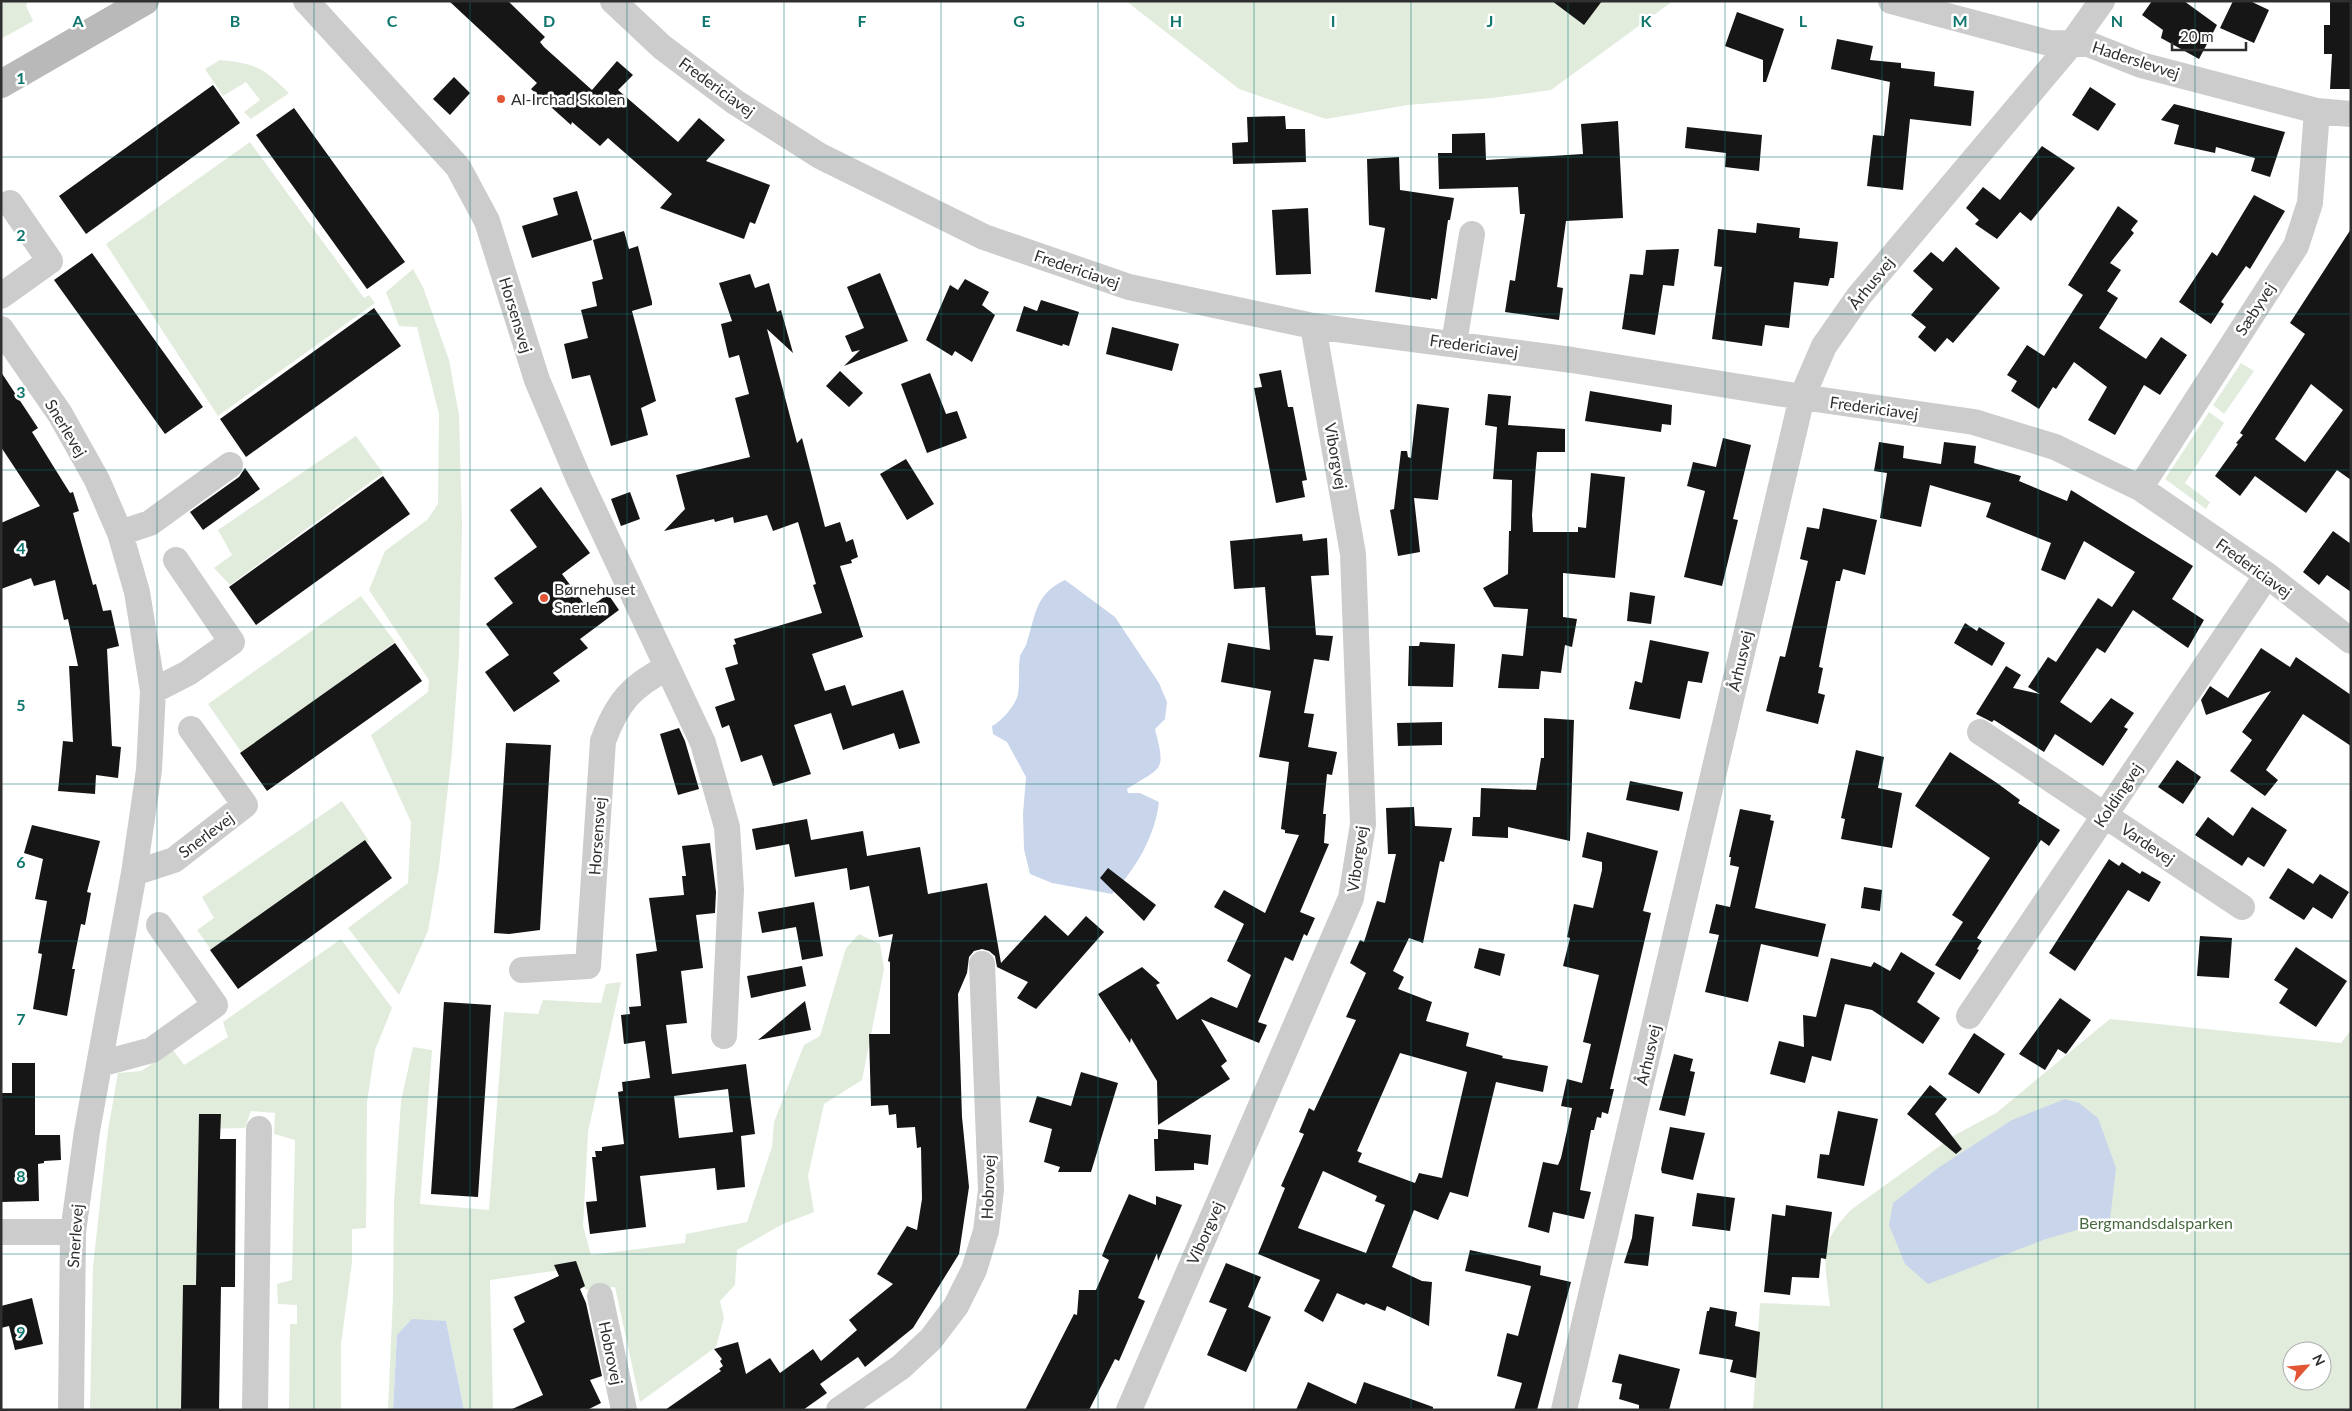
<svg xmlns="http://www.w3.org/2000/svg" width="2352" height="1411" font-family="Lato,sans-serif">
<style>
.green{fill:#e1ecdd;fill-rule:evenodd}
.water{fill:#c9d5eb}
.building{fill:#161616;fill-rule:evenodd}
.lines{fill:none;stroke-linecap:round;stroke-linejoin:round}
.minor{stroke:#ccc;stroke-width:26}
.secondary{stroke:#b9b9b9;stroke-width:28}
.grid{fill:none;stroke:#0f766e;stroke-width:1;stroke-opacity:0.55}
.poi-dot{fill:#e25635;stroke:#fff;stroke-width:2}
.labels{text-anchor:middle;stroke-width:5;stroke-linejoin:round;paint-order:stroke}
.street-label{font-size:16px;fill:#2f2f2f;stroke:#fff}
.poi-label{font-size:16px;fill:#2f2f2f;stroke:#fff;text-anchor:start}
.park-label{font-size:16px;fill:#466a3d;stroke:#fff}
.grid-label{font-size:16px;text-anchor:middle;font-weight:bold;fill:#0f766e;stroke:#fff;stroke-width:5;stroke-linejoin:round;paint-order:stroke}
</style>
<rect width="100%" height="100%" fill="#fff"/>
<path class="green" d="M1,1h27l-2,5 7,15 -32,18z
M1126,1h547l-122,89 -59,8 -84,7 -82,14 -87,-30z
M220,60c37,4 42,7 69,33l-38,26 -7,-7 16,-12 -14,-18 -23,14 -18,-27z
M250,142l114,156 5,-3 6,8 -157,113 -112,-172z
M413,269l10,18 26,73 10,55 3,111 -3,129 -7,97 -13,115 -11,64 -29,64 -51,-67 60,-45 3,-61 -40,-87 57,-43 1,-12 -60,-90 16,-39 42,-31 11,-16 1,-90 -22,-87 -18,-1 -13,-34z
M2241,363l13,8 -30,43 -11,-9z
M2209,412l15,11 -39,60 25,19 -4,7 -41,-30z
M356,436l27,37 -153,112 -16,-17 18,-13 -14,-25z
M361,596l34,46 -153,111 -34,-49z
M342,801l27,40 -155,113 -17,-24 17,-12 -12,-21z
M859,934l21,10 4,25 -22,111 -38,24 -16,72 6,36 -31,12 -46,26 -2,35 -15,16 4,17 -8,29 -76,55 -25,-115 -28,3 -27,-20 -70,10 3,130h-29l-18,-89 -49,14 -4,75h-5l5,-114 1,-94 7,-101 12,-54 19,3 -12,154 69,6 15,-198 34,2 5,-14 58,3 5,-19 15,-2 -33,150 -5,94 8,29 94,-12 1,-9 61,-12 25,-75 2,-25 30,-77 16,-9 26,-88z
M341,939l51,69 -17,42 -8,52 -1,126 -14,1v33l-11,82v66h-52l1,-86h7v-19l-19,-1 -1,-20 15,-4 3,-140 -21,-6 1,-21 -24,-2 -6,17 -45,1 -4,157 -15,124h-91l3,-143 15,-137 10,-57 23,-2 32,-21 11,15 44,-28 -5,-15z
M2110,1019l231,24 10,-13v380h-598l7,-107 70,3c-5,-46 -13,-62 22,-97l103,-74 41,-22zM2292,1351h30v30h-30z"/>
<path class="water" d="M1065,580l50,37 44,66 8,19 -2,17 -10,10c11,43 8,37 -28,60l1,4h12l19,9c-4,34 -23,67 -47,92l-60,-11 -22,-9 -6,-25 -1,-35 3,-37 -19,-35 -14,-8 -1,-8c9,-4 24,-21 26,-32 2,-12 0,-26 2,-38 2,-5 6,-9 7,-14 9,-28 8,-48 38,-62z
M2065,1099l14,4 19,15 18,50 -6,52 -67,20 -115,44 -23,-20 -16,-39 4,-22 45,-35 74,-48z
M412,1319l34,2 18,89h-71l4,-75z"/>
<path class="building" d="M449,1h59l37,36 -5,5 4,5 48,43 25,-29 16,14 -15,15 60,52 21,-24 26,22 -19,21 64,24 -15,39 -5,-2 -6,17 -84,-31 12,-14 -64,-56 -8,8 -28,-24 -1,3 -40,-36 6,-6z
M1552,1h50l-18,24z
M2152,1h32l33,24 -18,34 -38,-21 2,-8 -21,-15z
M2233,1h17l19,9 -15,33 -34,-15z
M2330,1h21v88h-21l2,-35h-8v-29h6z
M1737,12l47,17 -18,53h-3v-22l-38,-14z
M1837,39l36,7 -3,14 31,3v5l34,4 -1,14 40,5 -3,35 -61,-7 -7,71 -36,-4 6,-51 11,1 6,-54 -59,-13z
M454,77l16,16 -20,22 -17,-16z
M213,85l27,38 -154,111 -27,-38z
M2090,87l26,17 -18,27 -26,-16z
M2174,104l111,28 -15,45 -19,-6 4,-13 -39,-11 -1,6 -41,-9 5,-19 -18,-5z
M294,108l111,154 -38,27 -111,-154z
M1285,116l1,13h19l1,33 -73,2 -1,-21 16,-1 -1,-25z
M1618,121l5,97 -57,3 -9,66 6,1 -4,32 -54,-8 5,-32 5,1 10,-67h-5l-2,-27 -79,2 -1,-36h14v-19l33,-1 1,27 97,-6 -2,-30z
M1687,127l75,8 -3,36 -34,-4 1,-14 -41,-5z
M2042,146l33,22 -44,53 -11,-9 -23,27 -22,-15 4,-4 -13,-12 17,-21 17,13z
M1399,157l1,33 54,8 -4,22h-2l-11,79 -6,-1v2l-56,-8 10,-64 -16,-3 -2,-66z
M577,191l15,49 -60,18 -10,-32 36,-11 -5,-17z
M2254,195l31,16 -35,58 -4,-3 -25,36 3,2 -13,20 -32,-22 33,-50 5,4z
M2118,206l20,15 -7,9 3,3 -24,30 11,7 -14,21 11,7 -19,30 47,31 15,-22 26,18 -27,40 -16,-10 -29,50 -27,-15 19,-33 -33,-25 -18,27 -3,-2 -14,22 -28,-18 6,-10 -10,-6 20,-30 17,11 39,-61 -15,-10z
M1308,208l3,66 -35,1 -4,-65z
M1757,223l43,5 -1,10 39,4 -4,36h-4l-2,8 -34,-4 -5,46 -24,-3 -3,21 -50,-7 10,-72 -8,-1 4,-37 38,4z
M2351,229v251l-14,-10 -31,43 -51,-37 -15,20 -25,-20 23,-32 -2,-1 7,-8 -3,-2 65,-99 -15,-11zM2311,384l32,26 -38,52 -30,-23z
M624,231l5,18 9,-3 14,56v3l-20,6 24,90 -15,7 7,27 -37,11 -21,-71 -18,4 -8,-35 24,-6 -7,-28 16,-4 -5,-24 11,-3 -10,-39z
M1956,247l44,41 -47,55 -6,-5 -12,14 -17,-15 8,-10 -15,-12 22,-26 -20,-18 18,-19 12,10z
M1679,249l-5,37 -11,-1 -8,50 -33,-6 8,-55 13,1 3,-25z
M92,253l111,154 -38,27 -111,-154z
M880,273l28,68 -64,25 16,-16 -8,2 -7,-16 19,-8 -17,-41z
M750,274l5,14 14,-5 8,29 4,-2 12,43 -26,-24 30,114 5,-5 23,89 15,-5 6,20 7,-3 5,18 -7,3 1,3 -12,3 23,71 -51,17 13,37 20,-6 7,21 51,-16 17,53 -21,6 -5,-16 -51,17 -12,-37 -37,12 17,49 -38,12 -11,-31 -21,7 -12,-37 -7,3 -7,-21 20,-7 -10,-32 13,-4 -5,-19 3,-1 -2,-5 88,-26 -9,-28 3,-1 -18,-62 -25,9 -6,-16 -33,8 -1,-6 -18,5 -1,-3 -50,12 21,-22 -9,-34 74,-18 -15,-59 14,-4 -10,-39 -10,3 -8,-34 11,-3 -13,-38z
M965,279l24,13 -7,13 13,10 -23,47 -17,-11 -3,5 -26,-16 24,-55 8,5z
M1041,300l38,12 -10,34 -6,-2 -1,2 -46,-15 8,-25 13,5z
M374,308l27,38 -155,111 -26,-38z
M1112,327l67,17 -7,27 -66,-17z
M1281,370l7,37h5l14,73 -5,1 3,16 -29,6 -22,-115 8,-1 -3,-13z
M840,371l23,22 -14,14 -23,-21z
M1,372l37,56 -6,4 38,61 3,-1 6,19 -6,2 20,72 3,-1 7,27 8,-1 8,36 -12,3 5,97 9,1 -3,31 -22,-3 -1,19 -37,-3 5,-50 10,1 -4,-76h9l-10,-47 -4,1 -9,-40 -21,6 -3,-8 -30,11v-66l39,-17 -39,-59z
M930,373l16,41 11,-3 10,27 -40,15 -26,-69z
M1590,391l82,14 -1,20 -9,-1 -1,8 -76,-11z
M1488,394l23,2 -3,29 57,4v23h-28l-5,63 1,17h45v-5l8,1 5,-55 34,4 -10,101 -52,-5v44l14,2 -5,28 -7,-2 -4,28 -20,-2 -2,18 -41,-1 4,-34 21,2 5,-47 -34,-2 -11,-19 25,-14 1,-43h2l1,-51 -19,-1 4,-52 -12,-2z
M1417,404l32,4 -11,92 -24,-2 6,54 -22,4 -8,-46 4,-1 7,-58h6l1,6 3,1z
M1723,438l28,7 -18,74 5,1 -16,66 -38,-9 21,-86 -18,-5 6,-24 23,5z
M1879,442l25,4 -1,12 38,6 3,-22 32,4 -2,17 47,13 -2,5 48,20 4,-11 122,76 -21,33 32,21 -16,28 -55,-38 -28,43 -8,-5 -37,54 31,21 20,-25 23,15 -10,14 4,2 -25,37 -48,-32 -11,18 -50,-32 -2,2 -16,-8 30,-48 15,9 -8,13 27,6 -12,-7 20,-30 8,5 42,-64 14,9 23,-35 -51,-31 -19,39 -24,-10 10,-27 -65,-26 5,-14 -61,-18 -9,42 -41,-9 7,-45 -13,-2z
M906,459l28,45 -27,16 -27,-46z
M245,468l15,21 -57,41 -13,-18 49,-35z
M383,476l27,38 -154,111 -27,-38z
M541,487l49,66 -28,21 26,35 20,-15 11,16 -39,29 8,9 -35,25 7,8 -46,31 -29,-40 24,-17 -23,-31 27,-21 -19,-25 43,-31 -27,-37z
M630,492l10,27 -19,7 -10,-27z
M1823,508l54,12 -12,55 -22,-6 -3,12h-4l-17,86 4,1 -5,25 7,2 -7,29 -52,-13 14,-55 5,1 23,-96 -8,-2 7,-32 12,2z
M2333,531l18,13v48l-24,-17 -8,10 -16,-13z
M1302,534l1,7 24,-3 2,37 -18,1 5,59 17,1 -4,25 -15,-2 -10,54 10,1 -6,33 29,5 -5,23 -5,-1 -4,40h3l-2,29 5,1 -29,68 15,6 -8,18 -3,-2 -11,27 -8,-4 -27,65 9,3 -8,18 -58,-24 26,42 -6,5 9,13 -72,46 -1,-44 -26,-43 -1,5 -32,-49 44,-27 18,16 -4,2 21,35 34,-23 26,11 14,-33 -24,-14 17,-37 -30,-17 10,-17 41,23 34,-78 -14,-2v-3l-4,-1 8,-67 -30,-5 12,-66 -50,-9 7,-39 42,7 -5,-63 -31,2 -4,-48z
M1630,592l25,4 -4,28 -24,-3z
M1965,623l12,8 2,-4 26,16 -13,23 -38,-23z
M1650,640l59,12 -7,31 -14,-2 -8,38 -51,-10 6,-28 7,2z
M1420,642l35,2 -2,43 -45,-1 1,-40h10z
M395,643l27,38 -155,110 -27,-38z
M2261,648l29,19 6,-10 55,38v51l-48,-32 -37,56 12,10 -13,16 -35,-25 22,-31 -10,-8 29,-41 -65,24 -5,-15 9,-14 18,12z
M1544,718l30,2 -4,121 -62,-14v11l-36,-2 1,-19h7l1,-29 55,2 5,-32h3z
M1442,722v23l-44,1 -1,-23z
M679,728l6,13 14,48 -21,6 -18,-61z
M506,743l45,2 -11,185 -31,4 -15,-1z
M1856,750l28,7 -6,31 24,5 -10,55 -51,-9 4,-20 -4,-1z
M1950,752l47,31 23,17 -2,3 42,27 -11,16 -8,-6 -23,35 -41,63 5,3 -5,8 2,1 -19,30 -25,-15 28,-43 -11,-7 38,-57 -75,-52z
M2177,760l24,17 -18,27 -25,-17z
M1630,781l53,11 -4,19 -53,-11z
M1414,807l1,19 37,2 -8,34 -4,-1 -17,82 -14,-5 -16,33 11,6 -6,12 34,13 -6,19 43,12 -3,13 37,10 -1,2 46,8 -5,26 -47,-10 -28,115 -18,-5 -12,28 -24,-10 -22,57 30,14 10,1 -3,44 -42,-20 -2,5 -19,-8 -2,2 -27,-12 -14,29 -19,-11 16,-31 -62,-26 27,-66 -4,-2 23,-52 -5,-2 10,-24 5,3 42,-91 -10,-3 20,-44 -16,-10 10,-23 4,2 13,-41 8,2 11,-49h-8l-2,-46zM1400,1053l67,19 -25,106 -23,-5 -4,10 -57,-21 4,-9 -5,-2zM1323,1171l54,25 -2,5 10,4 -19,48 -68,-25z
M2252,807l35,23 -23,37 -16,-10 -6,9 -47,-31 13,-18 25,19z
M1740,809l31,6 -1,5 4,1 -19,87 71,16 -8,33 -57,-13 -13,58 -43,-10 14,-57 -10,-2 7,-29 14,3 9,-40 -9,-2 1,-8h-2z
M807,819l4,21 52,-9 4,25 53,-9 8,47 59,-11 14,80 44,-48 23,21 18,-20 18,16 -68,77 -19,-11 11,-16 -31,-15 -2,-11 -6,-5 -7,-2 -8,2 -5,6 -2,16 -9,21 4,123 7,70 -10,67 -46,74 -48,39 -7,-10 -38,27 7,9 -24,17h-138l56,-39 -2,-2 4,-3 -3,-5 2,-2 -8,-10 24,-7 8,32 24,-16 10,15 33,-24 8,12 36,-31 -8,-10 44,-36 -16,-10 30,-48 10,4 5,-31 -1,-52 -4,1 -2,-21 -18,1 -1,-14 -7,1 -1,-10 -17,1 -2,-72h21v-72l-2,-1 5,-27 -14,3 -10,-51 -19,4 -3,-22 -52,9 -6,-33 -33,6 -4,-21z
M32,825l68,16 -13,51 4,1 -6,32 -4,-1 -9,45h3l-8,47 -34,-7 9,-55 -4,-1 9,-52 -12,-2 8,-40 -19,-6z
M1587,832l71,19 -15,60 8,2 -41,176h4l-6,25 -6,-2 -1,6 -4,-1 -3,13h-3l-11,60 11,2 -7,27 -31,-7 -4,21 -21,-6 15,-65 15,3 3,-7 11,-50 -11,-2 6,-27 15,4 9,-39 -8,-2 16,-67 -36,-9 7,-28 -3,-1 7,-33 19,4 9,-38v-8l-20,-5z
M365,840l27,38 -154,111 -28,-39z
M710,843l6,49 -1,21 -19,2 7,53 -22,3 6,52 -21,2 6,49 74,-10 9,70 -14,2 4,51 -28,3 -2,-22 -75,8 6,51 -56,7 -4,-32 11,-1 -5,-44h4l-1,-6h7v-4l22,-3 -6,-52 5,-1 -1,-9 28,-4 -5,-37 -21,3 -3,-29 9,-1 -1,-7 12,-1 -5,-52 21,-3 -8,-53 35,-3 -2,-19h4l-4,-30zM728,1089l5,43 -54,6 -5,-42z
M2109,859l10,7 3,-4 18,12 2,-3 19,11 -12,20 -21,-12 -53,81 -26,-18z
M1108,868l48,37 -12,16 -44,-43z
M2288,868l25,16 7,-10 29,18 -17,27 -19,-12 -9,13 -35,-22z
M1864,887l18,3 -2,21 -19,-3z
M814,902l9,54 -21,4 -6,-33 -34,6 -4,-21z
M2200,936l32,2 -3,40 -32,-2z
M2296,947l51,34 -31,46 -37,-24 9,-14 -14,-9z
M1479,948l26,6 -5,22 -26,-8z
M1901,952l34,21 -18,29 23,16 -17,26 -51,-34 -27,-6 -14,57 -19,-5 -7,27 -35,-9 9,-33 25,6 -1,-32 13,2 15,-59 40,9 3,-5 16,9z
M802,966l4,20 -55,12 -4,-22z
M2060,998l31,22 -25,34 -8,-5 -13,21 -26,-16z
M805,1001l6,29 -53,10z
M444,1002l47,3 -13,192 -47,-3z
M1974,1033l31,21 -26,40 -31,-20z
M1674,1054l19,5 -3,12 5,1 -10,44 -26,-6z
M12,1063h23v72h25l1,25 -17,1v2l-6,1 1,37 -38,1v-109h11z
M1081,1072l37,11 -27,89h-33l2,-5 -16,-5 8,-33 -23,-7 8,-26 34,10z
M1930,1085l17,14 -12,15 27,35 -6,5 -49,-40z
M1838,1111l40,8 -14,67 -47,-8 3,-24 9,1z
M199,1114h22l-1,25h16l-1,148h-14l-2,123h-38l2,-125h13z
M1670,1127l35,6 -12,47 -31,-7 -1,-4z
M1158,1129l53,6 -3,30 -14,-2v7l-39,1 -1,-32h4z
M1697,1193l38,5 -5,33 -38,-5z
M1129,1194l27,11v-9l26,9 -24,56 -1,-8 -19,45 7,3 -26,60 -4,-2 -26,51h-64l49,-96 3,1 2,-25h17l13,-30 -7,-4 4,-10z
M1786,1205l46,7 -6,47 -5,-1 -2,20 -27,-1 -2,18 -26,-3 8,-78 13,2z
M1635,1214l19,3 -6,49 -24,-3 8,-25z
M1470,1250l71,16 -1,9 31,7 -34,128h-23l8,-27 -25,-7 10,-43 11,3 13,-50 -66,-15z
M576,1261l9,25 -5,3 6,14 16,73 -12,4 11,23 -14,7h-77l33,-15 -30,-66 12,-7 -11,-25 45,-21 -5,-11z
M1226,1263l35,14 -13,30 23,10 -25,55 -39,-17 20,-46 -18,-7z
M32,1298l11,46 -28,6 -6,-24 -8,2v-22z
M1710,1307l27,5 -2,14 25,6 -4,46 -26,-6 3,-12 -34,-6 8,-43h2z
M1619,1354l61,15 -11,41h-30v-5l-20,-6 3,-15 -10,-2z
M1308,1382l48,22 8,-22 69,25v3h-137z"/>
<g class="lines">
<path class="minor" d="M306,1l152,166 29,54 50,159 41,97 125,266 24,84 4,63 -7,146
M613,1l49,46 73,55 85,54 164,81 145,50 184,39 259,34 230,37 172,25 81,25 85,41 127,87 84,66
M1891,1l158,42 39,1 53,21 176,46 34,3
M1,296l49,-35 -40,-58
M1,329l59,85 37,66 23,53 17,59 16,99 -4,79 -15,103 -47,258 -14,101 -2,178
M1454,343l18,-109
M2140,488l156,-242 14,-43 7,-92
M120,533l30,-10 80,-58
M153,691l35,-18 44,-31 -56,-82
M1980,732l262,175
M134,873l40,-13 71,-55 -54,-76
M522,970l66,-4 15,-225c14,-38 28,-55 64,-73
M1969,1016l298,-441
M100,1064l52,-14 63,-45 -56,-80
M1,1232h72
M600,1296l24,114
M255,1410l4,-281
M839,1410l62,-43 30,-28 25,-33 18,-36 12,-39 5,-41 -9,-226
M1129,1410l222,-512 12,-74 -10,-270 -40,-228
M1564,1410l238,-1013 22,-51 35,-50 213,-253 30,-42"/>
<path class="secondary" d="M1,84l144,-83"/>
</g>
<path class="grid" d="M157,1v1409M314,1v1409M470,1v1409M627,1v1409M784,1v1409M941,1v1409M1098,1v1409M1254,1v1409M1411,1v1409M1568,1v1409M1725,1v1409M1882,1v1409M2038,1v1409M2195,1v1409M1,157h2350M1,314h2350M1,470h2350M1,627h2350M1,784h2350M1,941h2350M1,1097h2350M1,1254h2350"/>
<g class="poi-dot">
<circle cx="501" cy="99" r="5"/>
<circle cx="544" cy="598" r="5"/>
</g>
<g class="labels">
<g class="street-label">
<text transform="translate(2136 60) rotate(18)" y="6">Haderslevvej</text>
<text transform="translate(717 87) rotate(36)" y="6">Fredericiavej</text>
<text transform="translate(1077 269) rotate(19)" y="6">Fredericiavej</text>
<text transform="translate(1871 283) rotate(-51)" y="6">Århusvej</text>
<text transform="translate(2255 309) rotate(-57)" y="6">Sæbyvej</text>
<text transform="translate(516 315) rotate(73)" y="6">Horsensvej</text>
<text transform="translate(1474 346) rotate(8)" y="6">Fredericiavej</text>
<text transform="translate(1874 408) rotate(8)" y="6">Fredericiavej</text>
<text transform="translate(66 428) rotate(59)" y="6">Snerlevej</text>
<text transform="translate(1336 456) rotate(80)" y="6">Viborgvej</text>
<text transform="translate(2254 568) rotate(36)" y="6">Fredericiavej</text>
<text transform="translate(1740 661) rotate(-77)" y="6">Århusvej</text>
<text transform="translate(2118 795) rotate(-56)" y="6">Koldingvej</text>
<text transform="translate(206 835) rotate(-37)" y="6">Snerlevej</text>
<text transform="translate(597 836) rotate(-86)" y="6">Horsensvej</text>
<text transform="translate(2148 844) rotate(34)" y="6">Vardevej</text>
<text transform="translate(1357 859) rotate(-82)" y="6">Viborgvej</text>
<text transform="translate(1648 1055) rotate(-77)" y="6">Århusvej</text>
<text transform="translate(988 1187) rotate(-88)" y="6">Hobrovej</text>
<text transform="translate(1205 1233) rotate(-66)" y="6">Viborgvej</text>
<text transform="translate(75 1236) rotate(-86)" y="6">Snerlevej</text>
<text transform="translate(611 1353) rotate(78)" y="6">Hobrovej</text>
</g>
<g class="poi-label">
<text x="511" y="105">Al-Irchad Skolen</text>
<text x="554" y="595">Børnehuset<tspan x="554" dy="18">Snerlen</tspan></text>
</g>
<g class="park-label">
<text x="2156" y="1229">Bergmandsdalsparken</text>
</g>
</g>
<g class="grid-label">
<text x="78" y="27">A</text>
<text x="235" y="27">B</text>
<text x="392" y="27">C</text>
<text x="549" y="27">D</text>
<text x="706" y="27">E</text>
<text x="862" y="27">F</text>
<text x="1019" y="27">G</text>
<text x="1176" y="27">H</text>
<text x="1333" y="27">I</text>
<text x="1490" y="27">J</text>
<text x="1646" y="27">K</text>
<text x="1803" y="27">L</text>
<text x="1960" y="27">M</text>
<text x="2117" y="27">N</text>
<text x="21" y="84">1</text>
<text x="21" y="241">2</text>
<text x="21" y="398">3</text>
<text x="21" y="554">4</text>
<text x="21" y="711">5</text>
<text x="21" y="868">6</text>
<text x="21" y="1025">7</text>
<text x="21" y="1182">8</text>
<text x="21" y="1338">9</text>
</g>
<rect width="2352" height="1411" fill="none" stroke="#2f2f2f" stroke-width="5"/>
<g transform="translate(2307 1366) rotate(63)"><circle r="24" fill="#ffffff" stroke="#acacac"/>
<path d="M0-4L9 19L0 12L-9 19Z" fill="#e25635"/>
<text y="-8" font-size="14" font-weight="bold" text-anchor="middle" fill="#2f2f2f">N</text>
</g>
<path d="M2172 42v8h74v-8" fill="none" stroke="#2f2f2f" stroke-width="2.5"/>
<text x="2180" y="42" font-size="15" fill="#2f2f2f" stroke="#ffffff" stroke-width="4" paint-order="stroke">20 m</text>
</svg>
